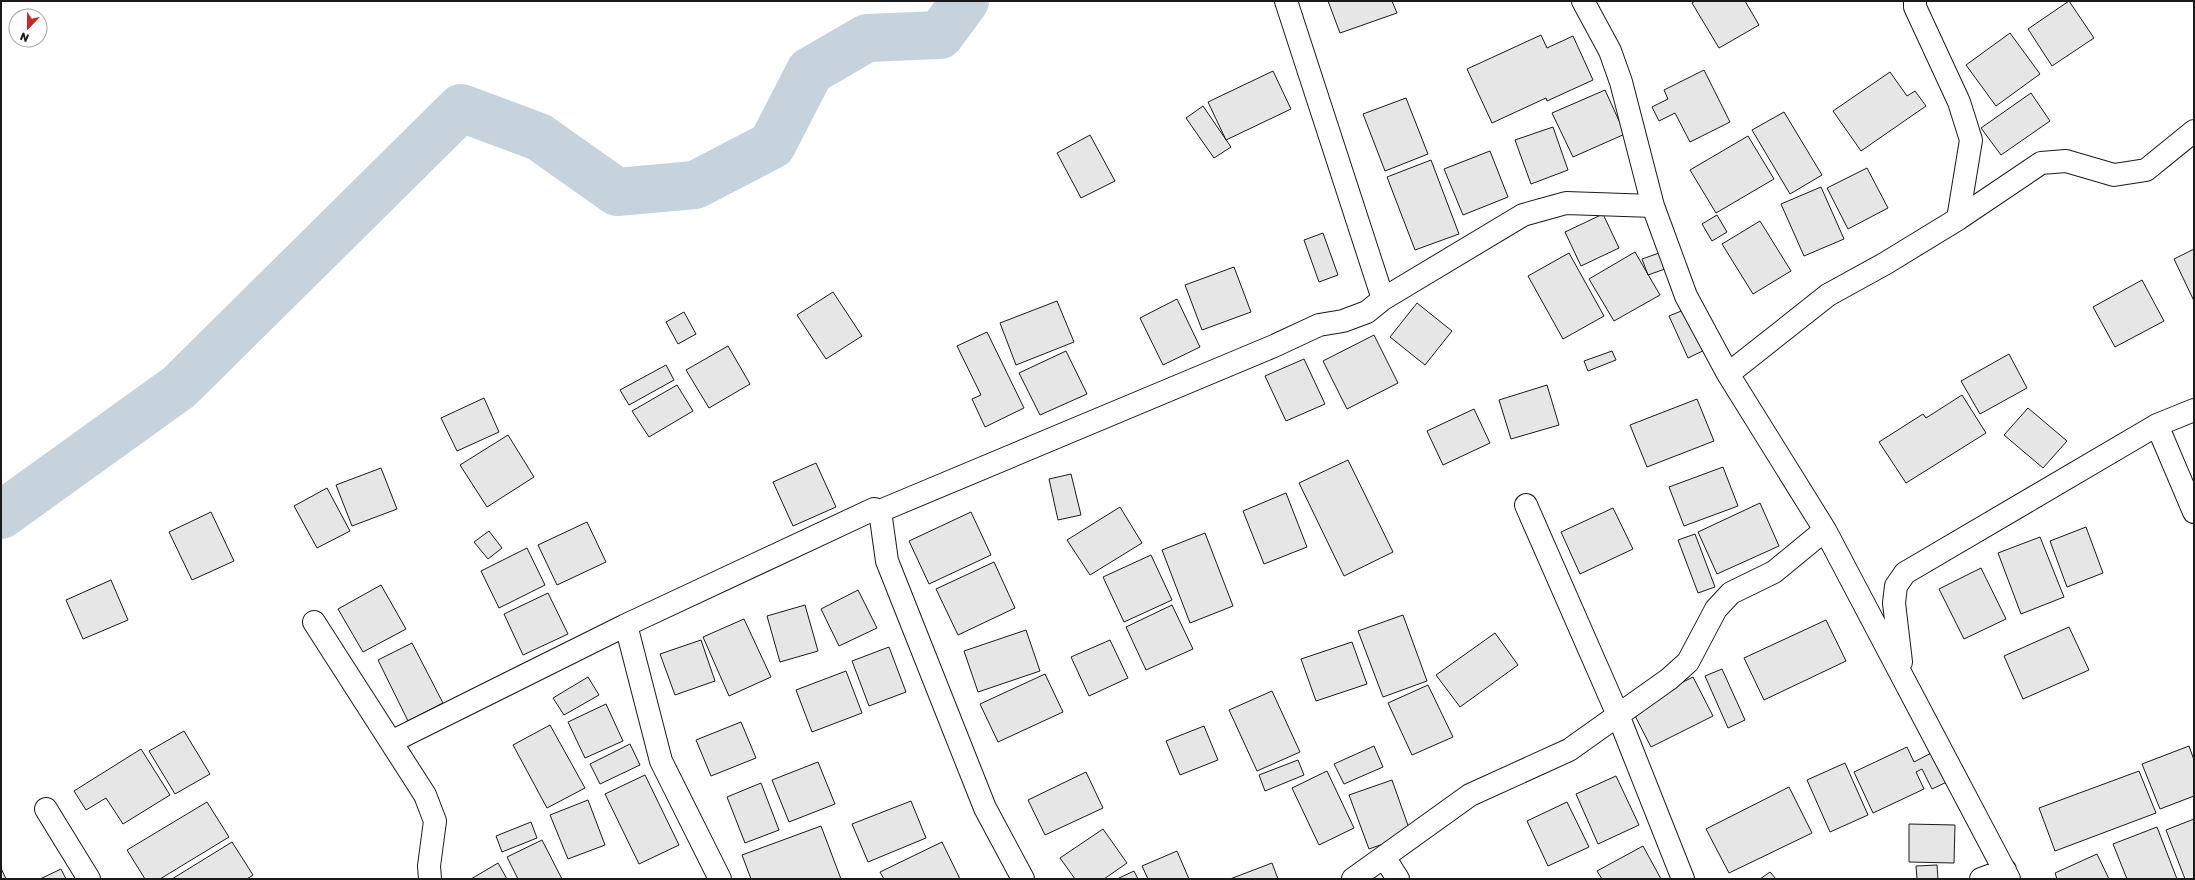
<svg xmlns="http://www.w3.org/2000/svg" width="2195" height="880" font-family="'Golos Text',sans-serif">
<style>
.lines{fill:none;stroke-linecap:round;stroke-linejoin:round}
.river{stroke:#c6d2dc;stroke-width:48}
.building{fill:#e6e6e6;stroke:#1a1a1a}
.minor-casing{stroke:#1a1a1a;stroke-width:24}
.minor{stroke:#fff;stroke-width:22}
</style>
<rect width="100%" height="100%" fill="#fff"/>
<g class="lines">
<path class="river" d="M1,515l178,-128 282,-279 78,29 78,55 78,-7 77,-40 38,-74 57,-33 73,-3 25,-34"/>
</g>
<path class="building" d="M1328,1h64l5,12 -57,20z
M1695,1h50l14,24 -40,23 -27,-45z
M2069,1l25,37 -42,28 -24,-37z
M2010,33l30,41 -44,32 -30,-41z
M1541,35l6,13 26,-12 20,44 -46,21 -1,-3 -54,25 -25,-54z
M1704,70l26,52 -40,20 -15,-29 -16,8 -7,-14 16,-8 -4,-9z
M1273,71l18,38 -65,31 -18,-38z
M1890,72l17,24 8,-5 11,15 -65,45 -28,-40z
M1605,90l20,44 -52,23 -21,-44z
M2031,93l19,28 -49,34 -20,-27z
M1406,98l22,56 -43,17 -22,-57z
M1203,106l28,41 -17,11 -28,-40z
M1784,112l38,63 -32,19 -38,-64z
M1553,127l15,43 -37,14 -16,-44z
M1090,135l25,46 -34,17 -24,-45z
M1748,136l26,43 -58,34 -26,-43z
M1490,151l18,46 -45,18 -19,-46z
M1431,160l28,74 -44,16 -28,-73z
M1867,168l21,40 -40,21 -21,-41z
M1821,187l23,52 -40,17 -23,-52z
M1603,214l16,34 -38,18 -16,-34z
M1717,215l10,17 -15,9 -10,-17z
M1760,221l31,50 -38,23 -31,-50z
M1323,233l15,42 -19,7 -15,-42z
M2194,249v52l-20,-42z
M1635,252l25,43 -46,26 -25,-42z
M1569,253l35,63 -41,23 -35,-63z
M1659,253l6,16 -17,6 -6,-16z
M1234,267l17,45 -49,18 -17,-45z
M2142,280l22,41 -49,26 -22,-40z
M833,292l29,44 -36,23 -29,-44z
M1177,299l23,48 -37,18 -23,-47z
M1057,301l17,41 -58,23 -16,-42z
M1417,303l35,28 -27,34 -35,-28z
M1691,307l18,41 -21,10 -19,-42z
M684,312l12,22 -18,10 -12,-22z
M987,332l37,76 -39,19 -13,-28 9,-4 -24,-49z
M1374,335l24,48 -51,26 -24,-48z
M728,346l22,38 -41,24 -23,-38z
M1066,351l21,43 -47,21 -21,-42z
M1612,351l4,9 -28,11 -4,-10z
M2009,354l18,34 -47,26 -19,-33z
M1304,359l21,45 -39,17 -21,-45z
M666,365l8,15 -45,25 -9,-15z
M677,385l16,26 -44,26 -17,-26z
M1547,385l12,40 -48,14 -12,-39z
M1962,395l24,38 -80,50 -27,-41 44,-28 3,4z
M484,398l15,34 -42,19 -16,-33z
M1697,399l17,42 -67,26 -17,-42z
M2028,408l39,33 -24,27 -39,-33z
M1474,409l16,34 -47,22 -16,-34z
M508,435l26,42 -47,30 -27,-42z
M1348,460l45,92 -49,24 -45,-93z
M816,463l20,44 -43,19 -20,-44z
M1723,467l15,39 -54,20 -15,-39z
M381,468l16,41 -45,17 -16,-41z
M1071,474l10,41 -23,5 -9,-41z
M327,488l23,43 -33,17 -23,-42z
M1286,493l21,54 -43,17 -21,-53z
M1760,503l19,43 -62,28 -19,-42z
M1120,507l22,36 -52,32 -23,-35z
M1613,508l20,41 -53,25 -19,-42z
M211,512l23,49 -42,19 -23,-48z
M971,512l20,43 -62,29 -20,-43z
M587,522l19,40 -49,23 -19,-40z
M2086,527l17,46 -36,14 -17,-46z
M489,531l13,17 -14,11 -14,-17z
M1205,533l28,73 -43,17 -28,-73z
M1695,534l20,53 -17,6 -20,-53z
M2040,537l24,60 -43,17 -23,-61z
M527,548l18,37 -46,23 -18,-37z
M1151,555l21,45 -48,22 -21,-45z
M994,562l21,46 -57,27 -22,-46z
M1981,568l25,51 -42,20 -25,-50z
M111,580l17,40 -45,19 -17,-39z
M381,585l25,44 -43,23 -25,-43z
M858,590l19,38 -38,18 -18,-37z
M548,593l20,41 -45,21 -19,-41z
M805,605l13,46 -38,11 -13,-46z
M1172,605l21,44 -47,21 -20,-43z
M1403,615l24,66 -44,16 -25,-66z
M744,619l27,58 -42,19 -26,-59z
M1826,620l20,41 -82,39 -20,-42z
M2069,627l20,43 -66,29 -19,-43z
M1026,630l14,41 -62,21 -14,-41z
M1495,633l23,32 -58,42 -24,-32z
M701,640l14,41 -40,14 -15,-41z
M1110,640l18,38 -39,18 -18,-39z
M1352,642l15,42 -51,17 -15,-42z
M412,643l31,60 -35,18 -30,-61z
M889,647l17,45 -37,14 -17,-45z
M1722,669l23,51 -17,8 -23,-52z
M846,671l16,42 -50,19 -16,-42z
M1045,674l18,38 -65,30 -18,-38z
M588,677l11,18 -35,20 -11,-17z
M1693,677l20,39 -62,31 -20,-39z
M1428,685l25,52 -41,18 -24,-52z
M1272,691l28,61 -43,19 -28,-61z
M606,704l17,37 -38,17 -17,-36z
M741,722l15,36 -45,18 -15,-36z
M550,725l35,63 -38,20 -34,-63z
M1204,726l14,34 -38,15 -14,-34z
M184,731l26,43 -35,20 -26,-43z
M630,744l10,21 -40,19 -10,-20z
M1374,746l9,21 -39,17 -10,-20z
M2189,746l5,14v36l-34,13 -18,-45z
M1907,747l7,15 23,-12 14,30 -19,9 -10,-20 -6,3 8,17 -51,24 -19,-41z
M141,749l29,46 -47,29 -17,-26 -20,12 -12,-19z
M1298,760l6,15 -39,16 -6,-16z
M818,762l17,42 -46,18 -17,-42z
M1845,763l23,52 -38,17 -23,-52z
M1327,771l27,57 -35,17 -27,-57z
M2139,771l17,42 -101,38 -16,-43z
M1086,772l17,36 -58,27 -17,-35z
M645,775l34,70 -40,19 -34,-70z
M1616,776l23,49 -41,19 -22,-50z
M1392,780l19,54 -42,15 -20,-54z
M761,783l18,47 -34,13 -18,-46z
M1789,787l23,46 -83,40 -23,-44z
M588,800l17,45 -37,14 -18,-44z
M911,801l15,37 -58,24 -16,-38z
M207,802l22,35 -69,42h-15l-18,-29z
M1567,802l22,45 -41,19 -21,-45z
M2194,819v60h-9l-19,-49z
M531,822l6,16 -35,14 -6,-16z
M1909,824l46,1 -1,38 -45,-1z
M821,826l20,53h-90l-9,-24z
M2157,827l20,52h-50l-14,-35z
M1103,829l24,34 -23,16h-29l-15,-21z
M542,840l20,39h-44l-11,-22z
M232,842l21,33 -6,4h-75z
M942,842l18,37h-76l-4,-7z
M1643,846l18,33h-59l-5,-8z
M1177,851l12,28h-41l-6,-13z
M2097,854l12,25h-52l-2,-6z
M498,863l9,16h-36z
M1272,863l6,16h-48z
M1937,865l1,14h-21l-1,-13z
M1,868l5,11h-5z
M61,869l5,10h-26z
M1134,871l4,8h-21z
M1770,872l6,7h-16z"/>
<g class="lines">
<g class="minor-casing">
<path id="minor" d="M1286,1l97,298
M1583,1l27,50 11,31 32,124 33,90 42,78 97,156 184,349
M1915,1v6l44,95 12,38 -13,79
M1728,374l100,-79 58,-32 72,-44 83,-56 25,-2 48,14 32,-5 48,-39
M2157,425l37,87
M1526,505l92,210 65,164
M880,511l7,50 98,247 38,71
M314,622l111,173 10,26 -6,45 1,13
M626,625l35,136 59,118
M1901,662l-7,-59 2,-17 9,-13 252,-148 37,-15
M391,742l235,-117 248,-116 6,2 394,-165 45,-21 24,-4 24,-9 16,-13 140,-84 43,-12 87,3
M46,809l43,70
M1384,857l14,22
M1353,879l117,-84 99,-45 100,-71 19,-17 28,-53 15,-16 43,-21 51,-42
M1981,879l24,-9"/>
</g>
<use href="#minor" class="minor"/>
</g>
<rect width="2195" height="880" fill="none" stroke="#1a1a1a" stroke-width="4"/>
<g transform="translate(28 28) rotate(202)"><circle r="19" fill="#ffffff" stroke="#a3a3a3"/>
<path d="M0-3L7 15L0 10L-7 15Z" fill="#c62828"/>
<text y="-6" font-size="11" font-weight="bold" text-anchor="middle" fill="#1a1a1a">N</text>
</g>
</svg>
